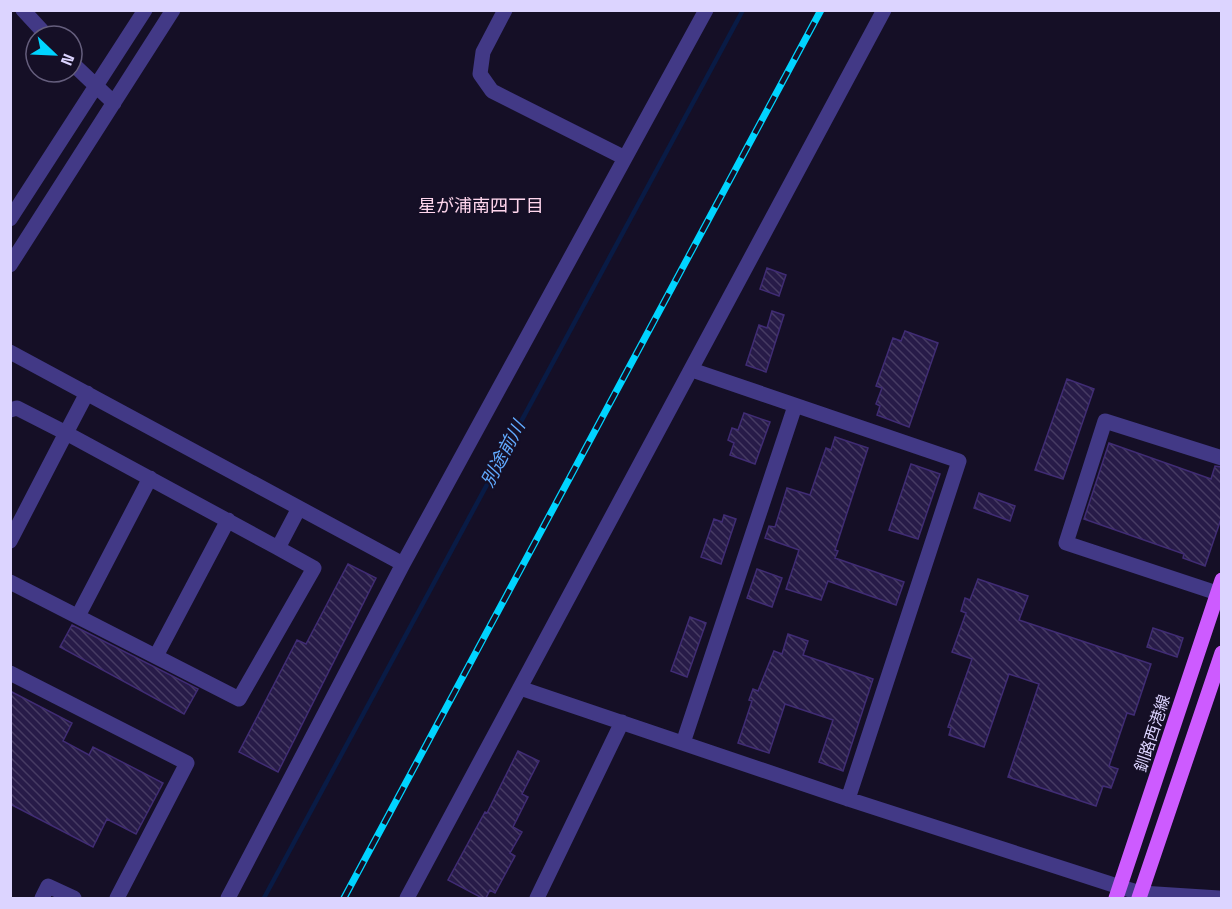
<svg xmlns="http://www.w3.org/2000/svg" width="1232" height="909" font-family="'Space Grotesk','Noto Sans JP',sans-serif">
<style>
.lines{fill:none;stroke-linecap:round;stroke-linejoin:round}
.stream{stroke:#091b45;stroke-width:4.5}
.building{fill:url(#building-back-hatch);stroke:#402c74;stroke-width:1.5}
.minor{stroke:#423986;stroke-width:15}
.major{stroke:#cd5bff;stroke-width:15}
.rail-casing{stroke:#00d4ff;stroke-width:7}
.rail{stroke:#150f26;stroke-width:4.5;stroke-dasharray:14;stroke-linecap:butt}
.labels{text-anchor:middle;stroke-width:4.5;stroke-linejoin:round;paint-order:stroke}
.street-label{font-size:16px;fill:#dcd4ff;stroke:#150f26}
.neighbourhood-label{font-size:18px;fill:#ffd6ed;stroke:#150f26}
.water-label{font-size:18px;font-style:italic;fill:#62abff;stroke:#150f26}
</style>
<defs>
<pattern id="building-back-hatch" width="6" height="6" patternUnits="userSpaceOnUse" patternTransform="scale(1.5)"><rect width="6" height="6" fill="#271b48"/><path d="M-1 5l2 2M0 0l6 6M5-1l2 2" fill="none" stroke="#463b63"/></pattern>
</defs>
<rect width="100%" height="100%" fill="#150f26"/>
<g class="lines">
<path class="stream" d="M264,898l479,-888"/>
</g>
<path class="building" d="M767,268l19,7 -7,21 -19,-7z
M772,311l12,4 -18,57 -20,-7 13,-40 8,3z
M905,331l33,12 -29,84 -32,-12 3,-9 -4,-2 6,-16 -6,-2 17,-48 8,3z
M1067,379l27,10 -31,90 -28,-9z
M744,413l26,9 -15,42 -25,-9 4,-12 -6,-3 4,-12 6,2z
M835,437l33,11 -33,102 3,1 -3,7 69,24 -8,23 -68,-24 -7,19 -35,-11 13,-39 -34,-12 4,-12 6,1 12,-39 23,7 16,-47 5,2z
M1109,443l102,36 4,-13 6,1v52l-16,47 -22,-8 1,-4 -100,-35z
M911,464l29,10 -22,65 -29,-9z
M979,493l36,13 -5,15 -36,-13z
M724,515l12,4 -15,45 -20,-7 13,-38 8,3z
M348,564l28,14 -98,194 -39,-20 58,-112 9,4z
M757,569l25,9 -10,29 -25,-9z
M978,579l50,17 -9,24 132,44 -17,51 -7,-2 -18,53 9,3 -7,19 -8,-2 -7,20 -88,-29 31,-93 -30,-10 -25,73 -35,-12 2,-7 -3,-1 24,-68 -20,-7 14,-39 -5,-2 4,-13 5,2z
M690,617l16,6 -19,54 -16,-6z
M72,625l126,64 -14,25 -124,-67z
M1153,628l30,10 -6,19 -30,-10z
M788,634l20,7 -5,14 70,24 -30,92 -24,-9 14,-42 -48,-16 -16,49 -31,-10 14,-42 -3,-1 4,-11 5,2 16,-40 8,3z
M10,691l62,32 -9,18 26,14 4,-8 70,36 -27,51 -29,-15 -14,28 -83,-43z
M518,751l21,10 -17,33 6,3 -15,30 9,5 -12,21 5,3 -20,37 -5,-3 -4,8h-4l-34,-18 37,-68 2,1z"/>
<g class="lines">
<path class="minor" d="M23,10l24,26
M505,10l-22,42 -3,22 12,17 133,67
M72,63l42,40
M10,219l135,-209
M10,265l163,-255
M10,352l393,212
M692,370l267,91 -111,338
M87,393l-21,40 212,115 21,-40
M10,410l7,-2 49,25 -56,108
M10,582l229,117 75,-131 -36,-20
M1217,593l-151,-50 39,-122 117,37
M78,616l72,-138
M156,656l72,-136
M10,673l177,90 -70,135
M520,688l328,111 272,88 21,6 78,5
M683,743l112,-337
M42,898l6,-12 26,12
M228,898l175,-334 303,-554
M407,898l477,-888
M537,898l85,-176"/>
<path class="major" d="M1116,898l106,-318
M1139,898l83,-245"/>
<g class="rail-casing">
<path id="rail" d="M344,898l477,-888"/>
</g>
<use href="#rail" class="rail"/>
</g>
<g class="labels">
<g class="street-label">
<text transform="translate(1152 733) rotate(-72)" y="6">釧路西港線</text>
</g>
<g class="neighbourhood-label">
<text x="481" y="212">星が浦南四丁目</text>
</g>
<g class="water-label">
<text transform="translate(503 454) rotate(-62)" y="6">別途前川</text>
</g>
</g>
<rect width="1232" height="909" fill="none" stroke="#dcd4ff" stroke-width="24"/>
<g transform="translate(54 54) rotate(113)"><circle r="28" fill="#150f26" stroke="#655e7d" stroke-width="1.5"/>
<path d="M0-4.5L10 22L0 15L-10 22Z" fill="#00d4ff"/>
<text y="-9" font-size="16" font-weight="bold" text-anchor="middle" fill="#dcd4ff">N</text>
</g>
</svg>
